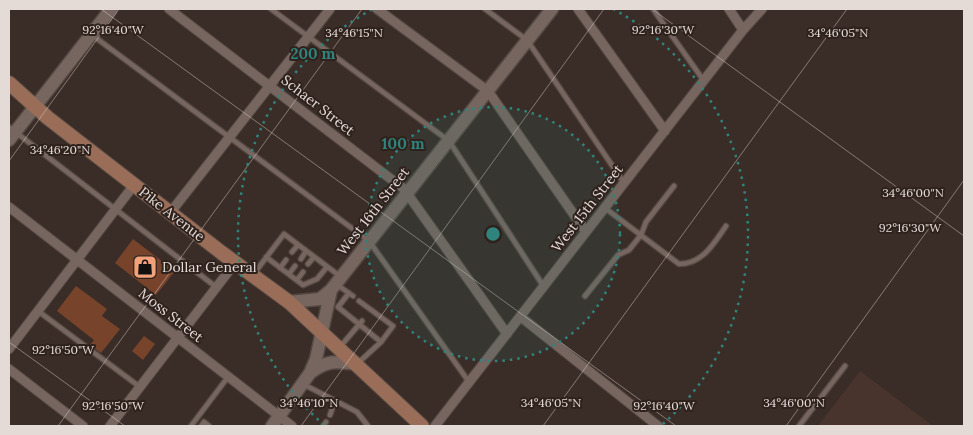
<svg xmlns="http://www.w3.org/2000/svg" width="973" height="435" font-family="Lora,serif">
<style>
.built{fill:#48342c}
.building{fill:#77442b}
.lines{fill:none;stroke-linecap:round;stroke-linejoin:round}
.lane-casing{stroke:#534842;stroke-width:7}
.street-casing{stroke:#534842;stroke-width:11}
.secondary-casing{stroke:#534842;stroke-width:15}
.primary-casing{stroke:#534842;stroke-width:16}
.lane{stroke:#76665f;stroke-width:4.5}
.street{stroke:#76665f;stroke-width:9}
.secondary{stroke:#76665f;stroke-width:12}
.primary{stroke:#996d57;stroke-width:14}
.ticks{fill:none;stroke:#e4dbd7;stroke-width:1;stroke-opacity:0.45}
.ring{fill:none;stroke:#2f857e;stroke-width:2.5;stroke-dasharray:2.5 5}
.labels{text-anchor:middle;stroke-width:4;stroke-linejoin:round;paint-order:stroke}
.street-label{font-size:14px;fill:#e4dbd7;stroke:#2f221c}
.poi-label{font-size:14px;fill:#e4dbd7;stroke:#2f221c;text-anchor:start}
.ticks-label{font-size:12px;text-anchor:middle;fill:#e4dbd7;stroke:#2f221c;stroke-width:4;stroke-linejoin:round;paint-order:stroke}
.centre{fill:#2f857e;stroke:#2f221c;stroke-width:2.5}
.ring-label{font-size:15px;text-anchor:middle;font-weight:bold;fill:#2f857e;stroke:#2f221c;stroke-width:4;stroke-linejoin:round;paint-order:stroke}
</style>
<rect width="100%" height="100%" fill="#3a2c26"/>
<path class="built" d="M860,371l73,55h-115z"/>
<path class="building" d="M133,239l42,32 -19,24 -41,-32z
M76,286l31,23 -5,7 18,13 -19,24 -11,-8 4,-5 -37,-29z
M144,336l11,8 -12,16 -11,-9z"/>
<g class="lines">
<g class="lane-casing">
<path id="lane" d="M271,9l178,132 95,146
M485,9l42,31 97,143
M653,9l51,72
M92,35l277,206 100,141
M9,127l207,160
M605,208l74,56c24,0 35,-21 47,-38
M292,252l6,-7
M266,257l37,28 14,-6 10,-12
M301,259l5,-8
M308,264l6,-7
M280,268l6,-8
M289,274l6,-8
M253,275l31,-41 57,43
M297,280l6,-8
M336,284l17,12
M349,293l-11,14 43,35
M585,296l33,-41 11,-5 12,-15 5,-13 28,-36
M38,311l102,76
M340,347l22,-26
M358,363l23,-21 12,-16 -34,-25
M303,384l54,28 11,14
M330,415l5,-15
M191,426l37,-49
M201,426l3,-4 5,4
M323,426l3,-4
M799,426l46,-60"/>
</g>
<g class="street-casing">
<path id="street" d="M169,9l235,180 103,145
M377,9l111,82 98,141
M578,9l87,122
M729,9l14,21
M9,207l283,219
M170,213l160,-204
M521,317l137,109
M9,349l125,-164
M9,369l74,57
M110,426l125,-163
M435,426l308,-396 19,-21"/>
</g>
<g class="secondary-casing">
<path id="secondary" d="M9,140l102,-131
M289,302l31,-3 11,-9
M310,373c17,-13 26,-12 47,-9
M272,426l38,-53 6,-14 15,-69 221,-281"/>
</g>
<g class="primary-casing">
<path id="primary" d="M9,83l39,35 174,135 67,49 133,124"/>
</g>
<use href="#lane" class="lane"/>
<use href="#street" class="street"/>
<use href="#secondary" class="secondary"/>
<use href="#primary" class="primary"/>
</g>
<path class="ticks" d="M101,9l575,417M652,9l312,227M9,161l110,-152M9,342l116,84M58,426l304,-417M301,426l303,-417M543,426l304,-417M786,426l178,-246"/>
<circle cx="493" cy="234" r="127" fill="#2f857e" fill-opacity=".12"/>
<g class="ring">
<circle cx="493" cy="234" r="127"/>
<path d="M324 425A255 255 0 0 1 373 9M613 9A255 255 0 0 1 662 425"/>
</g>
<defs>
<g id="shop-square" transform="scale(1.25)"><rect x="-9" y="-9" width="18" height="18" rx="4" fill="#f1a27b" stroke="#2f221c"/><path d="M-5-2.5h2.3a2.7 3.5 0 0 1 5.4 0H5L5.5 6h-11ZM-1.5-2.5h3a1.5 2.3 0 0 0-3 0Z" fill="#111"/></g>
</defs>
<g fill-rule="evenodd">
<use href="#shop-square" x="145" y="267"/>
</g>
<g class="labels">
<g class="street-label">
<text transform="translate(318 105) rotate(38)" y="5">Schaer Street</text>
<text transform="translate(587 208) rotate(-52)" y="5">West 15th Street</text>
<text transform="translate(373 211) rotate(-52)" y="5">West 16th Street</text>
<text transform="translate(172 214) rotate(38)" y="5">Pike Avenue</text>
<text transform="translate(171 315) rotate(38)" y="5">Moss Street</text>
</g>
<g class="poi-label">
<text x="162" y="272">Dollar General</text>
</g>
</g>
<g class="ticks-label">
<text x="113" y="34">92°16'40"W</text>
<text x="663" y="34">92°16'30"W</text>
<text x="354" y="37">34°46'15"N</text>
<text x="838" y="37">34°46'05"N</text>
<text x="60" y="154">34°46'20"N</text>
<text x="913" y="197">34°46'00"N</text>
<text x="910" y="232">92°16'30"W</text>
<text x="63" y="354">92°16'50"W</text>
<text x="309" y="407">34°46'10"N</text>
<text x="551" y="407">34°46'05"N</text>
<text x="794" y="407">34°46'00"N</text>
<text x="113" y="410">92°16'50"W</text>
<text x="664" y="410">92°16'40"W</text>
</g>
<circle cx="493" cy="234" r="8" class="centre"/>
<g class="ring-label">
<text x="313" y="59">200 m</text>
<text x="403" y="149">100 m</text>
</g>
<rect width="973" height="435" fill="none" stroke="#e4dbd7" stroke-width="20"/>
</svg>
